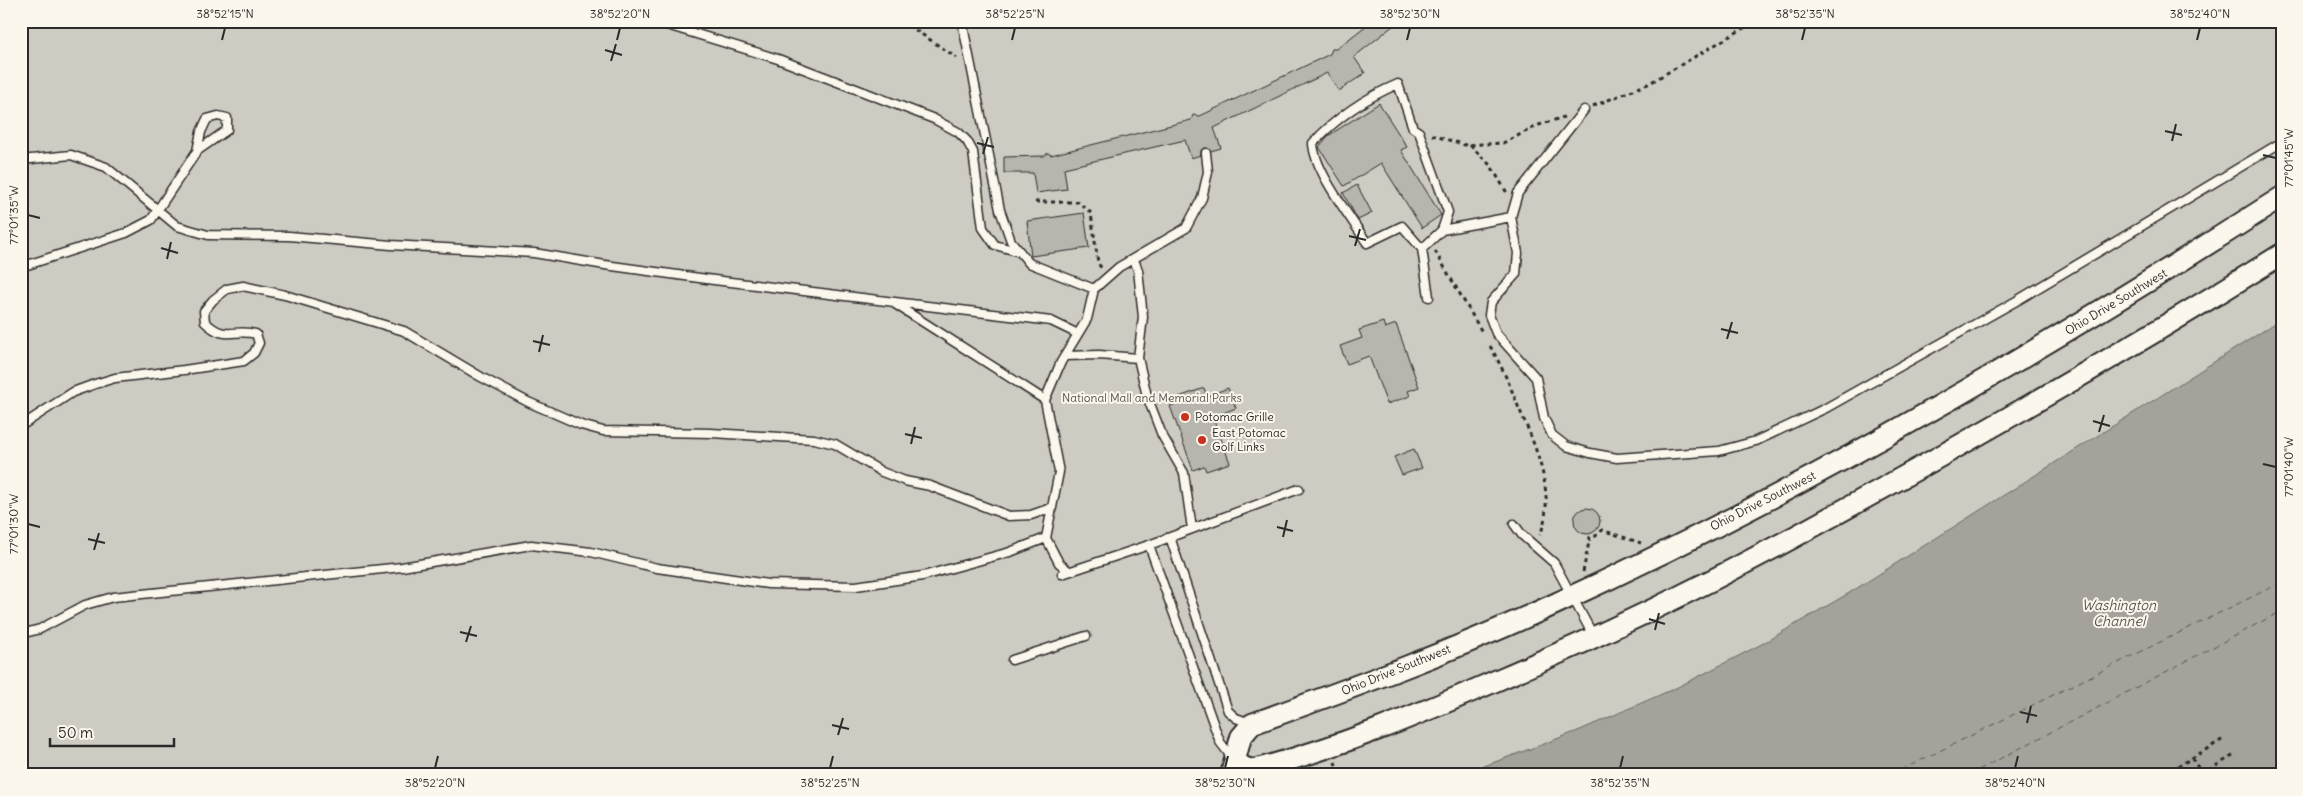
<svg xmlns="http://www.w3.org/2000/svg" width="2303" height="796" font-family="Delius,sans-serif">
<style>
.green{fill:#cecbc2;stroke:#7c7b76}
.water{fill:#a4a29a;stroke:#74726e}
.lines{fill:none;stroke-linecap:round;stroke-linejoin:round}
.ferry{stroke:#555552;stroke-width:1;stroke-dasharray:6 5;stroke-linecap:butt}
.building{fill:#b8b5ae;stroke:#2b2b2b}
.lane-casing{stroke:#2b2b2b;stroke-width:11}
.secondary-casing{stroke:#2b2b2b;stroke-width:24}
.path{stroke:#2b2b2b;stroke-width:3;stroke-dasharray:4 4;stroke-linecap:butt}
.lane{stroke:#fbf7ec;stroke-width:8}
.secondary{stroke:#fbf7ec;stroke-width:20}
.ticks{fill:none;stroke:#2b2b2b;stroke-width:2}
.poi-dot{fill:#c8321e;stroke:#fbf7ec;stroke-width:2}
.labels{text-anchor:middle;stroke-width:4;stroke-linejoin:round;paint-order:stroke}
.street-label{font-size:12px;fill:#2b2b2b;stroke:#fbf7ec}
.park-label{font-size:12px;fill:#545351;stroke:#fbf7ec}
.poi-label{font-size:12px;fill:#2b2b2b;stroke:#fbf7ec;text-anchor:start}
.water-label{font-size:14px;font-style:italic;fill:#555552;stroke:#fbf7ec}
.neatline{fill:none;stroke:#2b2b2b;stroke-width:2}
.ticks-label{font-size:12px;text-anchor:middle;fill:#2b2b2b}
</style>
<rect width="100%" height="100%" fill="#eeebe0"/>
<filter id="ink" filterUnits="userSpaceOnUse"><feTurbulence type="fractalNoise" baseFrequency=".02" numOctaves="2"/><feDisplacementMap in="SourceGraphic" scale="10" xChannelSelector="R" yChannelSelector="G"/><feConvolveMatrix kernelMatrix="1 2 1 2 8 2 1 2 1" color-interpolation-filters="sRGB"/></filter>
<g filter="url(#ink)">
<path class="green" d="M21,21h2261v298l-431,273 -91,53 -82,42 -100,44 -118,44h-1439z"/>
<path class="water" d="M2282,319v456h-821l117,-44 100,-44 82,-42 91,-53z"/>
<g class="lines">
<path class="ferry" d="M1891,775l391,-193
M1969,775l313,-164"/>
</g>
<path class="building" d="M1372,21h27l-45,36 11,16 -26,18 -12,-18 -113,55 7,20 -10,3 -6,-3 -4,2v5l-10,3 -6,-18 -121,28 3,21 -31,4 -3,-20h-29v-16l40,-1 4,-3 3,2 140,-35 2,-5 7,1 130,-62 2,-5h4z
M1379,103l28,44 -6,3 40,65 -19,13 -41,-65 -37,23 -25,-39 9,-11z
M1357,185l15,28 -14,7 -15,-27z
M1084,213l5,35 -58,8 -4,-35z
M1383,322l2,6 11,-4 23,63 -11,4 2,5 -23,8 -18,-48 -22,8 -7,-18 22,-8 -3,-8z
M1204,388l3,8 21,-8 8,20 -23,9 17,46 -24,8 -2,-5 -11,4 -23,-64 11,-4 -2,-5z
M1414,449l8,19 -20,7 -8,-18z
M1574 521a13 13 0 1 1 26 0a13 13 0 1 1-26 0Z"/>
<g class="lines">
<g class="lane-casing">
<path id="lane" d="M654,21l124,38 156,60 24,13 9,9 6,11 10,76 12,17 25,7
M962,21l38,189 11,31 18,22 65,26
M1584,110l-66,83 -7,24 7,36 -2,21 -25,28 -2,13 7,18 40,45 8,40 8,17 14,11 24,7 27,5 102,-7 37,-10 70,-33 192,-108 264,-158
M21,160l50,-5 35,12 71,59 31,9 81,1 102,9 143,8 71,12 109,15 337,41 27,13
M1442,230l69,-13
M1422,249l20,-19 6,-18 -29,-80 -6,-4 -15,-44c-33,14 -60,32 -85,59 1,28 39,76 54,100l35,-17 20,23 7,48
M1134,260l4,10 5,47 -5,41 9,38 15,39 22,38 8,56
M21,267l105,-34 25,-13 46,-69 30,-21v-12l-9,-2 -11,3 -6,13 -4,19
M895,304l150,96
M1065,356l34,-1 39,3
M21,426l52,-34 22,-8 20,-6 69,-8 60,-9 10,-8 5,-10 -3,-9c-23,-6 -30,8 -51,-12l-1,-11 9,-11 14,-11 16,-3 42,9 119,36 77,46 47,25 53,23 22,6 108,2 103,6 21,5 47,28 23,9 25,5 79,30 22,-1 20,-7
M1514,524l8,11 32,28 40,74
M1170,537l58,174 8,7 14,5
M1046,538l13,25 10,8
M1149,545l71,197 13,17
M1062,574l87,-29 150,-56
M21,634l19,-5 45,-24 28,-8 289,-30 129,-22 60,7 66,16 111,16 88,2 67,-10 87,-24 36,-14 13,-66 -14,-72 16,-38 26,-43 7,-30 25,-22 67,-39 16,-30 6,-26 -2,-19
M1012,660l74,-24"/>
</g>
<g class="secondary-casing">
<path id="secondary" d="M1236,762l9,6 9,2c82,-22 161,-54 239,-88 111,-47 218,-99 323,-157 158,-86 314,-176 466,-271
M1231,775l10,-38 11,-13c102,-37 204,-74 303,-120 253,-115 493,-257 727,-407"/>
</g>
<path class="path" d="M902,21l55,37
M1593,106l55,-22 108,-63
M1432,135l33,10 38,-2 36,-18 25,-8
M1470,145l21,21 16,27
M1035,202h43l13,11 7,50 4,6
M1435,251l47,81
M1490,346c11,19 20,39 28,60 17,39 39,87 22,129
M1583,572l7,-35 6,-1 6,-6 39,13
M2192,758l10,16
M1335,762l4,13
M2202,774l34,-20
M2164,775l61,-37
M2234,775l10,-7"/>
<use href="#lane" class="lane"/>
<use href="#secondary" class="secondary"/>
</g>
</g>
<path class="ticks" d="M222,40l3,-12M617,40l3,-12M1012,40l3,-12M1407,40l3,-12M1802,40l3,-12M2197,40l3,-12M605,50l17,5M611,61l5,-17M2165,131l17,4M2172,141l4,-17M977,143l17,4M983,154l5,-17M2263,155l13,3M28,215l12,3M1349,236l17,4M1355,246l5,-17M161,248l17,5M167,259l4,-17M1721,329l17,4M1727,339l5,-17M533,341l17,4M539,352l4,-17M2093,421l17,5M2099,432l5,-17M905,434l17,4M911,444l4,-17M2263,464l13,3M28,524l12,3M1277,527l16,4M1283,537l4,-17M88,539l17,4M94,550l5,-17M1649,619l16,5M1655,630l4,-17M460,632l17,4M466,642l5,-16M2020,712l17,4M2027,723l4,-17M832,725l17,4M838,735l5,-17M435,768l3,-12M830,768l3,-12M1225,768l3,-12M1620,768l3,-12M2015,768l3,-12"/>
<g class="poi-dot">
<circle cx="1185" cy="417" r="5"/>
<circle cx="1202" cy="440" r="5"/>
</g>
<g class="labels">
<g class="street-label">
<text transform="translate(2116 302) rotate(-31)" y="4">Ohio Drive Southwest</text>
<text transform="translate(1763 501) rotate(-27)" y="4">Ohio Drive Southwest</text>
<text transform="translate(1396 670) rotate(-22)" y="4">Ohio Drive Southwest</text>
</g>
<g class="park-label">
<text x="1152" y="402">National Mall and Memorial Parks</text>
</g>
<g class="poi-label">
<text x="1195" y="421">Potomac Grille</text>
<text x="1212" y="437">East Potomac<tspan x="1212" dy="14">Golf Links</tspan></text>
</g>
<g class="water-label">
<text x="2119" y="610">Washington<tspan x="2119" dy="16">Channel</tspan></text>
</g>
</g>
<rect width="2303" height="796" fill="none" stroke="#fbf7ec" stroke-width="55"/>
<path d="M50 738v8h124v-8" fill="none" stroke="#2b2b2b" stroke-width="2.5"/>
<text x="58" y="738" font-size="15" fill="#2b2b2b" stroke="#fbf7ec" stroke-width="4" paint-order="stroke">50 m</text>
<rect x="28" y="28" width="2248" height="740" class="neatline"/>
<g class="ticks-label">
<text x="225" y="18">38°52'15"N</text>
<text x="620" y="18">38°52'20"N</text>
<text x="1015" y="18">38°52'25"N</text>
<text x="1410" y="18">38°52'30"N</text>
<text x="1805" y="18">38°52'35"N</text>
<text x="2200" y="18">38°52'40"N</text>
<text transform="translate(2289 158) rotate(-90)" y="4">77°01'45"W</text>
<text transform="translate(14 215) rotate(-90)" y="4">77°01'35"W</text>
<text transform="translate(2289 467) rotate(-90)" y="4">77°01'40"W</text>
<text transform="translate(14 524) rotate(-90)" y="4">77°01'30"W</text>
<text x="435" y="787">38°52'20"N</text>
<text x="830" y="787">38°52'25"N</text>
<text x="1225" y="787">38°52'30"N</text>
<text x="1620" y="787">38°52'35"N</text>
<text x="2015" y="787">38°52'40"N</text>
</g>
</svg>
